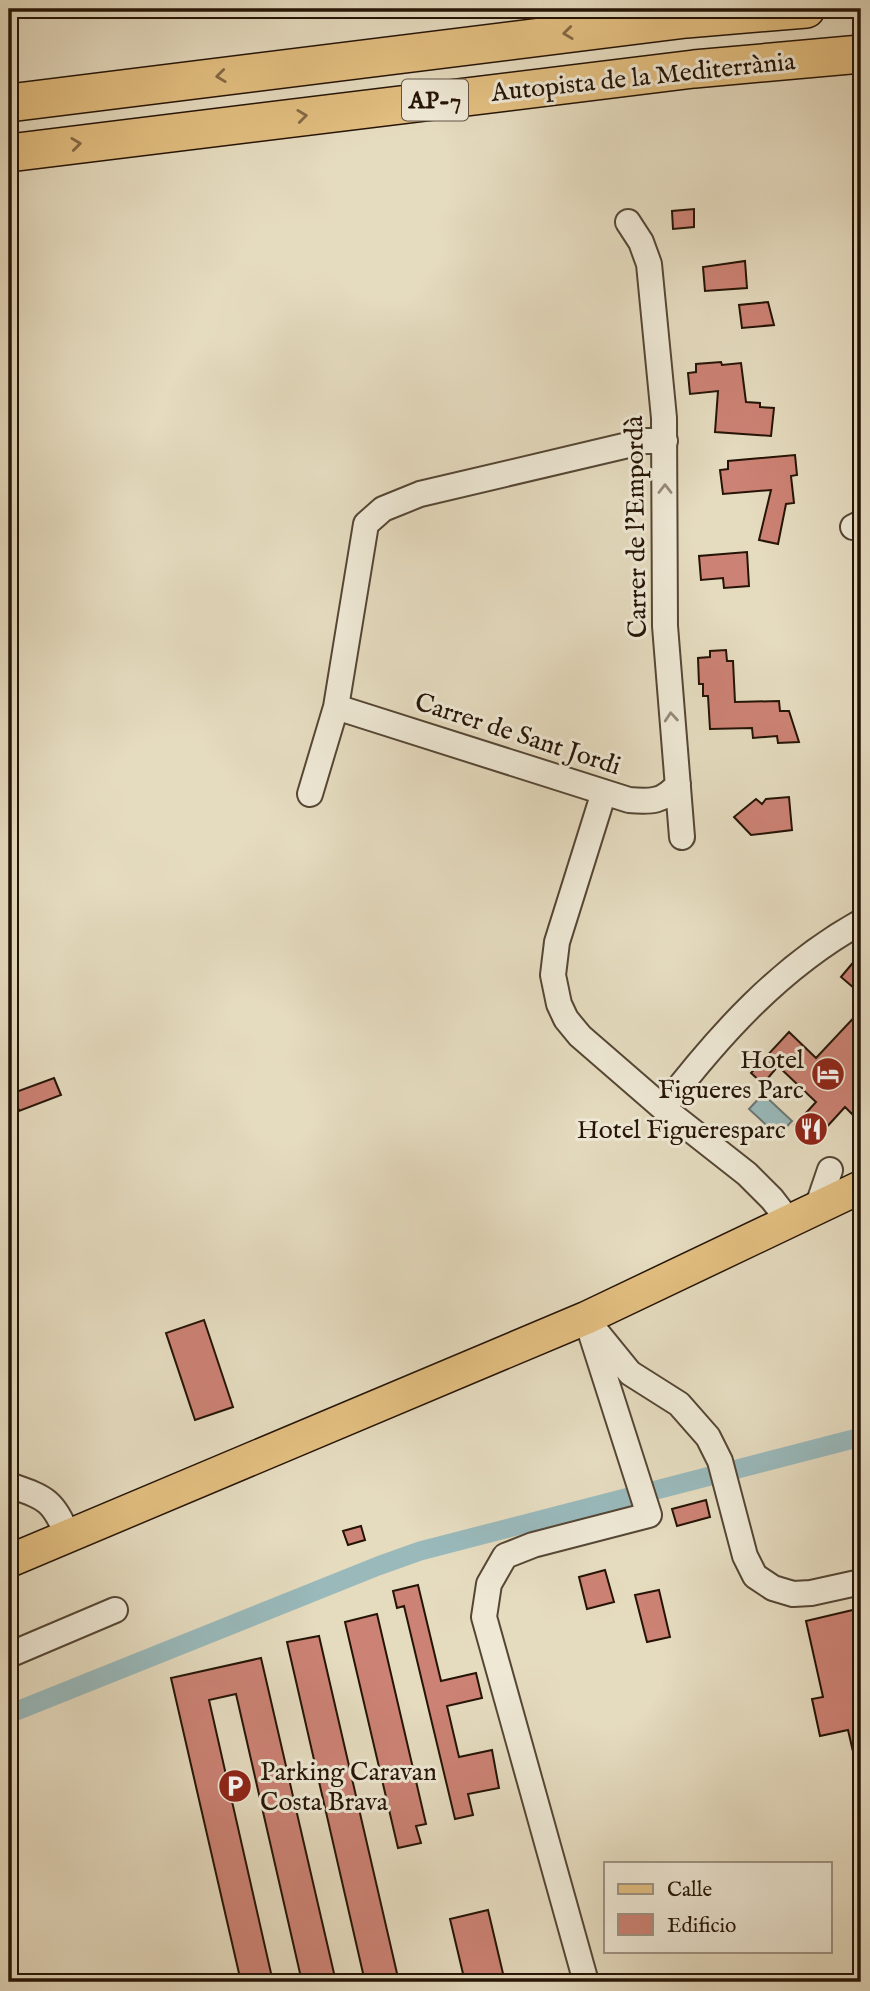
<svg xmlns="http://www.w3.org/2000/svg" width="870" height="1991" font-family="'IM FELL English',serif">
<style>
.water{fill:#99b9bb;stroke:#6b7773;stroke-width:2}
.lines{fill:none;stroke-linecap:round;stroke-linejoin:round}
.canal{stroke:#99b9bb;stroke-width:19}
.building{fill:#cc8274;stroke:#251406;stroke-width:2}
.minor-casing{stroke:#554634;stroke-width:28}
.major-casing{stroke:#251406;stroke-width:35}
.highway-casing{stroke:#251406;stroke-width:40}
.minor{stroke:#eee8d5;stroke-width:24}
.major{stroke:#e2be80;stroke-width:32}
.highway{stroke:#e2be80;stroke-width:37}
.oneway{stroke:#846943}
.oneway2{stroke:#948978}
.labels{text-anchor:middle;stroke-width:6;stroke-linejoin:round;paint-order:stroke}
.shield{fill:#eee8d5;stroke:#615444;stroke-width:2}
.shield-label{font-size:24px;font-weight:bold;fill:#251406}
.street-label{font-size:26px;fill:#251406;stroke:#eee8d5}
.poi-label{font-size:26px;fill:#251406;stroke:#eee8d5;text-anchor:end}
</style>
<rect width="100%" height="100%" fill="#e5dbbf"/>
<filter id="stains"><feTurbulence type="fractalNoise" baseFrequency=".00286" numOctaves="4"/><feColorMatrix values="0 0 0 0 .2 0 0 0 0 .09 0 0 0 0 .02 0 0 0 .5 -.17"/></filter>
<radialGradient id="worn" r=".72"><stop offset=".6" stop-color="#630" stop-opacity="0"/><stop offset="1" stop-color="#630" stop-opacity=".3"/></radialGradient>
<path class="water" d="M763,1094l29,27 -14,15 -29,-27z"/>
<g class="lines">
<path class="canal" d="M9,1714l369,-148 42,-15 441,-114"/>
</g>
<path class="building" d="M694,209v18l-21,2 -1,-18z
M745,261l2,27 -42,3 -2,-24z
M768,302l6,23 -32,3 -3,-23z
M721,362l1,3 19,-2 5,39 14,1v4l14,1 -3,28 -56,-4 3,-41 -28,3 -2,-21 8,-1v-8z
M795,455l2,20 -6,1 3,27 -8,1 -8,40 -19,-4 12,-50 -48,4 -3,-24 8,-1v-8z
M747,552l2,34 -25,2 -1,-10 -22,2 -2,-24z
M726,650l1,11h6l2,41 44,-1 1,10h9l10,31 -21,1 -1,-7 -24,2 -1,-10 -42,1 -2,-33h-5v-12h-4l-1,-26 12,-1v-6z
M789,797l3,33 -41,5 -17,-18 22,-18 6,5 4,-5z
M861,953v41l-20,-17z
M861,1010v94l-9,10 -7,-7 -32,35 -18,-17 21,-23 -38,-36 -15,18 -12,-11 38,-41 27,26z
M54,1078l7,17 -42,16 -6,-18z
M204,1320l29,87 -38,13 -29,-87z
M706,1500l4,17 -33,9 -5,-17z
M361,1526l4,14 -17,5 -5,-14z
M605,1570l9,32 -27,7 -8,-32z
M418,1585l23,96 35,-8 6,25 -35,8 12,51 33,-7 7,38 -31,6 5,21 -18,4 -51,-213 -7,2 -4,-17z
M659,1590l11,47 -23,5 -12,-47z
M861,1608v151l-6,1 -7,-30 -28,6 -8,-37 11,-2 -17,-76z
M377,1614l49,210 -10,2 5,17 -23,5 -53,-226z
M319,1636l80,346h-34l-78,-340z
M261,1658l75,324h-34l-66,-288 -27,6 64,282h-32l-70,-304z
M488,1910l17,72h-40l-15,-63z"/>
<g class="lines">
<g class="minor-casing">
<path id="minor" d="M628,222l13,20 8,22 15,154 1,208 17,211
M853,527l8,-4
M336,707l293,93c21,2 35,2 49,-16
M604,792l-47,150 -4,33 6,29 7,15 14,17 83,72 84,66 25,25 17,22
M310,794l26,-87 30,-183 17,-15 37,-15 225,-53h20
M663,1108c56,-73 117,-141 198,-186
M817,1208l13,-38
M595,1330l35,43 49,31 29,33 12,24 25,95 10,20 18,12 20,6 18,-1 50,-11
M9,1485c37,13 43,14 59,51
M9,1655l106,-45
M586,1982l-102,-365 5,-33 16,-28 28,-11 116,-30 -63,-197"/>
</g>
<g class="major-casing">
<path id="major" d="M9,1561l577,-243 275,-131"/>
</g>
<g class="highway-casing">
<path id="highway" d="M9,103l677,-84 120,-10
M9,153l685,-84 167,-15"/>
</g>
<use href="#minor" class="minor"/>
<use href="#major" class="major"/>
<use href="#highway" class="highway"/>
</g>
<defs><path id="oneway-chevron" d="M-2-3.5L2.5 0L-2 3.5" fill="none" stroke-width="1.6" stroke-linecap="round" stroke-linejoin="round" transform="scale(1.75)"/></defs>
<g class="oneway">
<use href="#oneway-chevron" transform="translate(568 33) rotate(173)"/>
<use href="#oneway-chevron" transform="translate(221 76) rotate(173)"/>
<use href="#oneway-chevron" transform="translate(302 116) rotate(-7)"/>
<use href="#oneway-chevron" transform="translate(76 144) rotate(-7)"/>
</g>
<g class="oneway2">
<use href="#oneway-chevron" transform="translate(665 489) rotate(-90)"/>
<use href="#oneway-chevron" transform="translate(671 717) rotate(-95)"/>
</g>
<defs>
<g id="hotel-disc" transform="scale(1.75)"><circle r="9.5" fill="#8f2418" stroke="#eee8d5"/><path d="M-6-4.5h1.5V1H6V5H4.5V3h-9V5H-6ZM-4 0a1.8 1.8 0 1 1 3.6 0ZM.5 0V-2.5h3Q6-2.5 6 0Z" fill="#fff"/></g>
<g id="restaurant-disc" transform="scale(1.75)"><circle r="9.5" fill="#8f2418" stroke="#eee8d5"/><path d="M-5-6h1v4h1v-4h1v4h1v-4h1v5L-1.5 .5V6h-2V.5L-5-1ZM5-6V6H3V1.5H1.5Q1.5-4 5-6Z" fill="#fff"/></g>
<g id="parking-disc" transform="scale(1.75)"><circle r="9.5" fill="#8f2418" stroke="#eee8d5"/><path d="M-3.5-5.5H1a3.5 3.5 0 0 1 0 7H-1V5.5H-3.5ZM-1-3.4V-.6H.8a1.4 1.4 0 0 0 0-2.8Z" fill="#fff"/></g>
</defs>
<g fill-rule="evenodd">
<use href="#hotel-disc" x="828" y="1074"/>
<use href="#restaurant-disc" x="811" y="1129"/>
<use href="#parking-disc" x="235" y="1786"/>
</g>
<g class="labels">
<rect class="shield" x="402" y="79.5" width="66" height="41" rx="5"/>
<g class="shield-label">
<text x="435" y="108">AP-7</text>
</g>
<g class="street-label">
<text transform="translate(643 76) rotate(-6)" y="9">Autopista de la Mediterrània</text>
<text transform="translate(635 527) rotate(-91)" y="9">Carrer de l'Empordà</text>
<text transform="translate(518 733) rotate(18)" y="9">Carrer de Sant Jordi</text>
</g>
<g class="poi-label">
<text x="804" y="1068">Hotel<tspan x="804" dy="30">Figueres Parc</tspan></text>
<text x="786" y="1138">Hotel Figueresparc</text>
<text x="260" y="1780" text-anchor="start">Parking Caravan<tspan x="260" dy="30">Costa Brava</tspan></text>
</g>
</g>
<rect width="870" height="1991" fill="none" stroke="#e5dbbf" stroke-width="35"/>
<rect x="10" y="10" width="849" height="1970" fill="none" stroke="#251406" stroke-width="3.5"/>
<rect x="18" y="18" width="835" height="1956" fill="none" stroke="#251406" stroke-width="2"/>
<rect x="604" y="1862" width="228" height="91" fill="#eee8d5" stroke="#9e9382" stroke-width="2"/>
<rect x="618" y="1884" width="35" height="10" fill="#e2be80" stroke="#9e9382" stroke-width="2"/>
<text x="667" y="1896" font-size="21" fill="#251406">Calle</text>
<rect x="618" y="1914" width="35" height="21" fill="#cc8274" stroke="#9e9382" stroke-width="2"/>
<text x="667" y="1932" font-size="21" fill="#251406">Edificio</text>
<rect width="100%" height="100%" filter="url(#stains)"/>
<rect width="100%" height="100%" fill="url(#worn)"/>
</svg>
